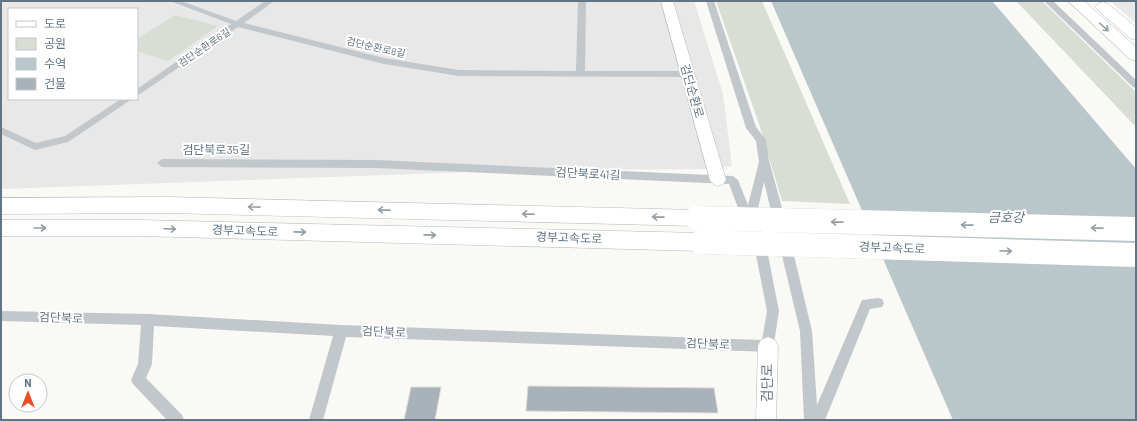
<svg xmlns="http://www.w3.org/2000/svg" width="1137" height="421" font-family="Barlow,'Noto Sans KR',sans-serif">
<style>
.built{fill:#e7e8e7;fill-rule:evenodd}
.green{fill:#d9ded5}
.water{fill:#b9c6ca}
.building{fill:#a9b2b8;stroke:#dbdbd8}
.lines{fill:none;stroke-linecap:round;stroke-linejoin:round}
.secondary-casing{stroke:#b4bbbf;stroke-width:1}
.highway-casing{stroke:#b5babd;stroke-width:1}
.street{fill:#c2c7cb;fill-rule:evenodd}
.secondary{fill:#fff;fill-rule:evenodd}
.highway{fill:#fff;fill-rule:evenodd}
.highway-bridge-casing{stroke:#b5babd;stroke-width:24;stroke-linecap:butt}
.highway-bridge{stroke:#fff;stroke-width:24}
.oneway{stroke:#929ea8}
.labels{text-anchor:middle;stroke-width:4;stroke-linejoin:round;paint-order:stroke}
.far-street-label{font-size:10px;fill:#637582;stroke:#fff}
.street-label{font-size:12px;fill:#637582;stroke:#fff}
.water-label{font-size:13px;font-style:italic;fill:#5e757c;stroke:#fff}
.near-street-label{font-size:14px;fill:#637582;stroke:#fff}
</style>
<rect width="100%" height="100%" fill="#f9f9f6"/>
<path class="built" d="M1,1h693l29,93 9,72 -17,3 -194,1 -520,19zM9,9h128v90h-128z
M1110,1h26v22z"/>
<path class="green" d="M716,1h46l88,203 -68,-3 -23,-77z
M1016,1h26l94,91v35z
M175,15l43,11 -50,35 -31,-10v-12z"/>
<path class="water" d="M771,1h221l144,168v251h-183z"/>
<path class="building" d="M528,386l186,2 4,25 -192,-2z
M411,387h30l-6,33h-31z"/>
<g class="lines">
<g class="secondary-casing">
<path id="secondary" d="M661,1h12l53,179 -3,4 -5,2 -5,-2 -3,-4z
M768,337l7,3 3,6 -2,74h-20l2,-74 3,-6z"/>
</g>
<g class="highway-casing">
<path id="highway" d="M1068,1h16l52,46v14l-6,-2z
M1103,2l5,2 28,23v13l-6,-2 -32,-28 -3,-3 3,-3z
M167,197l530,13 8,2 3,6 -3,6 -8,2 -530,-13 -166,1v-16z
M1,220h138l562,13 8,3 3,6 -3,6 -8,3 -562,-15h-138z"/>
</g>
<path class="street" d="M170,1h11l55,20 29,-20h9l-30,22 140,35 75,12 117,1 2,-70h8l-1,70h101l4,3 -4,3 -227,-1 -75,-12 -146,-37 -101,69v-7l94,-65z
M706,1h8l42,126 10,13 3,20 17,63 -2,3h-8l-2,-3 -10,-41 -9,40 13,33 11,56 -6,39 -5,2 -422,-15 -23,83h-14l24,-84 -179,-10 -2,38 -6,14 36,37 2,5h-17l-34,-36 -2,-4 7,-16 3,-39 -140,-4v-10l147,3 193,11 421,15 5,-29 -11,-56 -27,-71 -353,-16 -214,-1 -5,-4 5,-4 214,1 357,16 5,4 10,25 11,-43 -3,-21 -10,-13z
M1044,1h9l83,79v8l-3,-1z
M121,99h11l-64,43 -33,8 -34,-16v-7l35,16 29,-7z
M785,238l4,2 2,3 21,88 5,74 45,-105 16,-2 4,1 2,4 -2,4 -12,2 -45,111h-21l-4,-89 -21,-88 2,-3z"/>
<use href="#secondary" class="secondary"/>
<use href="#highway" class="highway"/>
<g class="highway-bridge-casing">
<path id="highway-bridge" d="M697,218l439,11
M701,242l435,13"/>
</g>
<use href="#highway-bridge" class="highway-bridge"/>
</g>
<defs><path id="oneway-shaft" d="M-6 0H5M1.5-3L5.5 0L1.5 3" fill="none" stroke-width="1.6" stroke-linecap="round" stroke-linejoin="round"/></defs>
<g class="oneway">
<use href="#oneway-shaft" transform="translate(1104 27) rotate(42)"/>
<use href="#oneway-shaft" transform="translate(254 207) rotate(-179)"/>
<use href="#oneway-shaft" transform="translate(384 210) rotate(-179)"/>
<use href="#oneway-shaft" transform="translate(528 214) rotate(-179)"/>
<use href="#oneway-shaft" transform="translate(658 217) rotate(-179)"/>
<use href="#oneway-shaft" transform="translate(837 222) rotate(-179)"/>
<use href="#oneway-shaft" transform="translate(967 225) rotate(-179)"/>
<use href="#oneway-shaft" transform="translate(40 228)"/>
<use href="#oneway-shaft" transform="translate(1097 228) rotate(-179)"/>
<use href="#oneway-shaft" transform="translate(170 229) rotate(2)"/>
<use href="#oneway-shaft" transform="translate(300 232) rotate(1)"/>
<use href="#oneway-shaft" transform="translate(430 235) rotate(1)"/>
<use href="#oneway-shaft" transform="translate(1006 251) rotate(2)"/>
</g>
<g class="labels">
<g class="far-street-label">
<text transform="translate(204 47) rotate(-34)" y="4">검단순환로6길</text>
<text transform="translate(376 47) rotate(13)" y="4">검단순환로8길</text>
</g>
<g class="street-label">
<text transform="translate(692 91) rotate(74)" y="4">검단순환로</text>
<text x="216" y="154">검단북로35길</text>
<text transform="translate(588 174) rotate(3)" y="4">검단북로41길</text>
<text transform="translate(245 231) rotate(2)" y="4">경부고속도로</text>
<text transform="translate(569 238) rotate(2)" y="4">경부고속도로</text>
<text transform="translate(892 248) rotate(2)" y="4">경부고속도로</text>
<text transform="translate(61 318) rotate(2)" y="4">검단북로</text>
<text transform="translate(384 332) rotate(2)" y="4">검단북로</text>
<text transform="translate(708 344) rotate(2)" y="4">검단북로</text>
</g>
<g class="water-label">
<text x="1006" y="222">금호강</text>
</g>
<g class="near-street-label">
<text transform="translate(767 383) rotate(-89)" y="5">검단로</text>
</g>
</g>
<rect width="1137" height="421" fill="none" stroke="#637582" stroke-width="4"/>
<rect x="8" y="8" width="130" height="92" fill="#ffffff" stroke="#c1c8cd"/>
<rect x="16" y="21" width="20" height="6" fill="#ffffff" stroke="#c1c8cd"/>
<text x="44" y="28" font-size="12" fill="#637582">도로</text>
<rect x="16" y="38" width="20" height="12" fill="#d9ded5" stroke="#c1c8cd"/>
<text x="44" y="48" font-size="12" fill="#637582">공원</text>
<rect x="16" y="58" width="20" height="12" fill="#b9c6ca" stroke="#c1c8cd"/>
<text x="44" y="68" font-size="12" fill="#637582">수역</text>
<rect x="16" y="78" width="20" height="12" fill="#a9b2b8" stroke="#c1c8cd"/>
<text x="44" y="88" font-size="12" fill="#637582">건물</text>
<g transform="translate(28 393)"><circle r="19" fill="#ffffff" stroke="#c1c8cd"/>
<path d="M0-3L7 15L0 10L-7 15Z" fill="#e94e26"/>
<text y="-6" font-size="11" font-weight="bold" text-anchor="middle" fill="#637582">N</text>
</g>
</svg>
